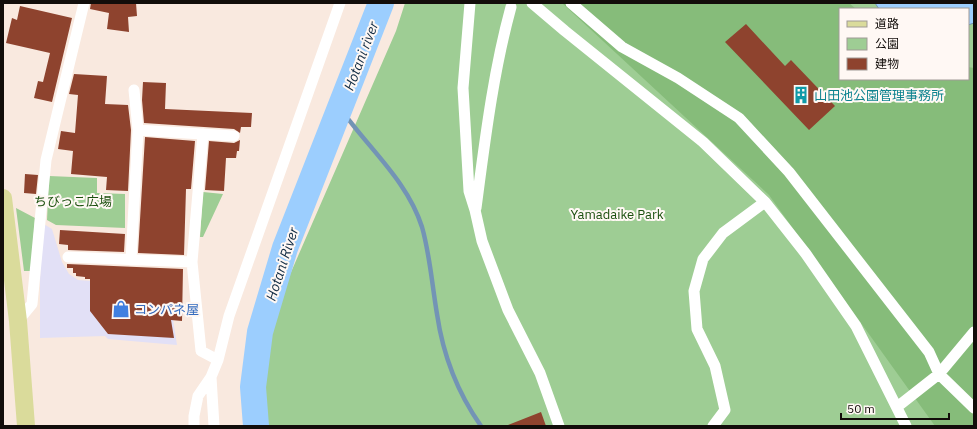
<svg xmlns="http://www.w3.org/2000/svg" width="977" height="429" font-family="'IBM Plex Sans','Noto Sans JP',sans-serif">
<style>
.commercial{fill:#e2e0f6}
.green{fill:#9ecd94;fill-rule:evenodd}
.forest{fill:#86bc7a}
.water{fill:#9ccefe;stroke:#7394b5}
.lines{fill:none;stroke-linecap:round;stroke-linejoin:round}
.stream{stroke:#7394b5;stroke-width:4.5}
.river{stroke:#9ccefe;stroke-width:26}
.building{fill:#8e432e}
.street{stroke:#fff;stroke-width:11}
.primary{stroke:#dadb9b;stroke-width:18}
.labels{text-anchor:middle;stroke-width:4;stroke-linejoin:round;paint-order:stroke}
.culture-label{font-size:13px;fill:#0d838f;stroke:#fff8f4;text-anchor:start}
.park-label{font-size:13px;fill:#1c500f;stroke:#fff8f4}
.shop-label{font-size:13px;fill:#366cbe;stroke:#fff8f4;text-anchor:start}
.water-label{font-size:14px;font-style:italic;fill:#112b43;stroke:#fff8f4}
</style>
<rect width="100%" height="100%" fill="#f9e9df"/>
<path class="commercial" d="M42,223l10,6 10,33 7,12 9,6 90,7 9,58 -69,-6 -3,-3 -65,2v-56z"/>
<path class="green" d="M405,3h569v423h-712l-2,-51 8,-50 128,-294zM840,9h128v70h-128z
M49,176l48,2v15l28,1v34l-69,-3 -9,-5z
M203,192l20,2 -20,43h-3z
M16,208l19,10 -4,53h-7z"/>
<path class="forest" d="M562,3h287l7,6h-16v70h128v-12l6,1v358h-39l-166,-231z"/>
<path class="water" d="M875,3h99v20l-6,2v-16h-89z"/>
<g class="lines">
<path class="stream" d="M340,108c28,40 67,72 82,119 8,28 10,58 15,87 6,41 20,78 44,112"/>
<path class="river" d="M256,426l-3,-39 7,-55 25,-84 96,-245"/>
</g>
<path class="building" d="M91,3h45l1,13 -9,1 1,15 -22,-3 2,-16 -19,-4z
M20,6l52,12 -20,84 -18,-4 4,-17 5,1 7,-29 -44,-10 6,-25 5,2z
M746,24l39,42 6,-6 44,46 -26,24 -84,-88z
M74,74l33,2 -2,28 23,1 3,25 -3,61 -22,-1 1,-13 -36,-3 2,-23 -15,-2 3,-18 14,2 3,-38 -9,-1z
M143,82l23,1 -1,26 87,4 -1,14h-10l-1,6 -6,-4 -90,-6 -2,-23z
M145,137l50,4 -4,48h-5l-2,66 -46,-2z
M240,140l-1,11h-2l-1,7h-10l-2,33 -19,-1 4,-49 25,2z
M25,174l13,1 -2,19 -12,-1z
M60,230l65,4 -1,18 -56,-2v-5l-9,-1z
M67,264l116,5 -1,52 -11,-1 3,18 -66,-4 -18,-23v-32h-5v-2l-9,-1v-3h-3v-5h-6z
M541,412l5,14h-38v-1z"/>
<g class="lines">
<path class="street" d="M470,3l-7,85 6,103 6,19 7,31 26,69 32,63 19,53
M532,3l33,28 138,111 62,60 41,52 50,72 50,100
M571,3l51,44 56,31 61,40 50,54 140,180 10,22 35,34
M138,130l96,6
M203,134l-11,128 9,89 17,9
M476,208c9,-68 17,-135 35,-201
M68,257l124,5
M131,260l7,-130 -4,-40
M18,321l14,-17 14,-144 38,-157
M897,407l42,-33 35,-42
M194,426v-10l4,-20 13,-19
M214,426l-3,-49 7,-17 11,-44 111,-313
M713,426l12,-16 -10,-44 -18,-37 -3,-38 9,-32 20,-26 42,-31"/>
<path class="primary" d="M3,198l15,123 8,105"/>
</g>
<defs>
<g id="building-bare" transform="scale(1.38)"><path d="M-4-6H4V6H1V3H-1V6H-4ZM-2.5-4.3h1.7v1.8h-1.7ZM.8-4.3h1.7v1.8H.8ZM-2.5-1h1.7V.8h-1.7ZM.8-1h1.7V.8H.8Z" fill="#0f9aa8" stroke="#fff8f4" stroke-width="2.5" paint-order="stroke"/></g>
<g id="shop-bare" transform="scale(1.38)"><path d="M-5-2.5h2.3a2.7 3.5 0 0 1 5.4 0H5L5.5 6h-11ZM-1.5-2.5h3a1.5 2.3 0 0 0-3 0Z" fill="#3f7fe0" stroke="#fff8f4" stroke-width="2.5" paint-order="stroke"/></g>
</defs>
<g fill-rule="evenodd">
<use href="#building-bare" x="801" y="95"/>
<use href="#shop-bare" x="121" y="309"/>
</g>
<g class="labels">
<g class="culture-label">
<text x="814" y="100">山田池公園管理事務所</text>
</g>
<g class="park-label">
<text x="73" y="206">ちびっこ広場</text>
<text x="617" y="219">Yamadaike Park</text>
</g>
<g class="shop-label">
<text x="134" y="314">コンパネ屋</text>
</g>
<g class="water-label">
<text transform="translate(361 56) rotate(-69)" y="5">Hotani river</text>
<text transform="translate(282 264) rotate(-72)" y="5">Hotani River</text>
</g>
</g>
<rect width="977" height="429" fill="none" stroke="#120d0a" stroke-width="8"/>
<rect x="839" y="8" width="130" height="72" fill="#fff8f4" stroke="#a09a96"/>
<rect x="847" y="21" width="20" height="6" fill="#dadb9b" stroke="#a09a96"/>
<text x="875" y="28" font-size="12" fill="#120d0a">道路</text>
<rect x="847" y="38" width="20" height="12" fill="#9ecd94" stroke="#a09a96"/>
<text x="875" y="48" font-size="12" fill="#120d0a">公園</text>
<rect x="847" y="58" width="20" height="12" fill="#8e432e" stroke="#a09a96"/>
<text x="875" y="68" font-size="12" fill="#120d0a">建物</text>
<path d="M841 413v6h108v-6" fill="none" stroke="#120d0a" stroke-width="2"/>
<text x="847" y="413" font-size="12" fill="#120d0a" stroke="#fff8f4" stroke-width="3" paint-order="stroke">50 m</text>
</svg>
